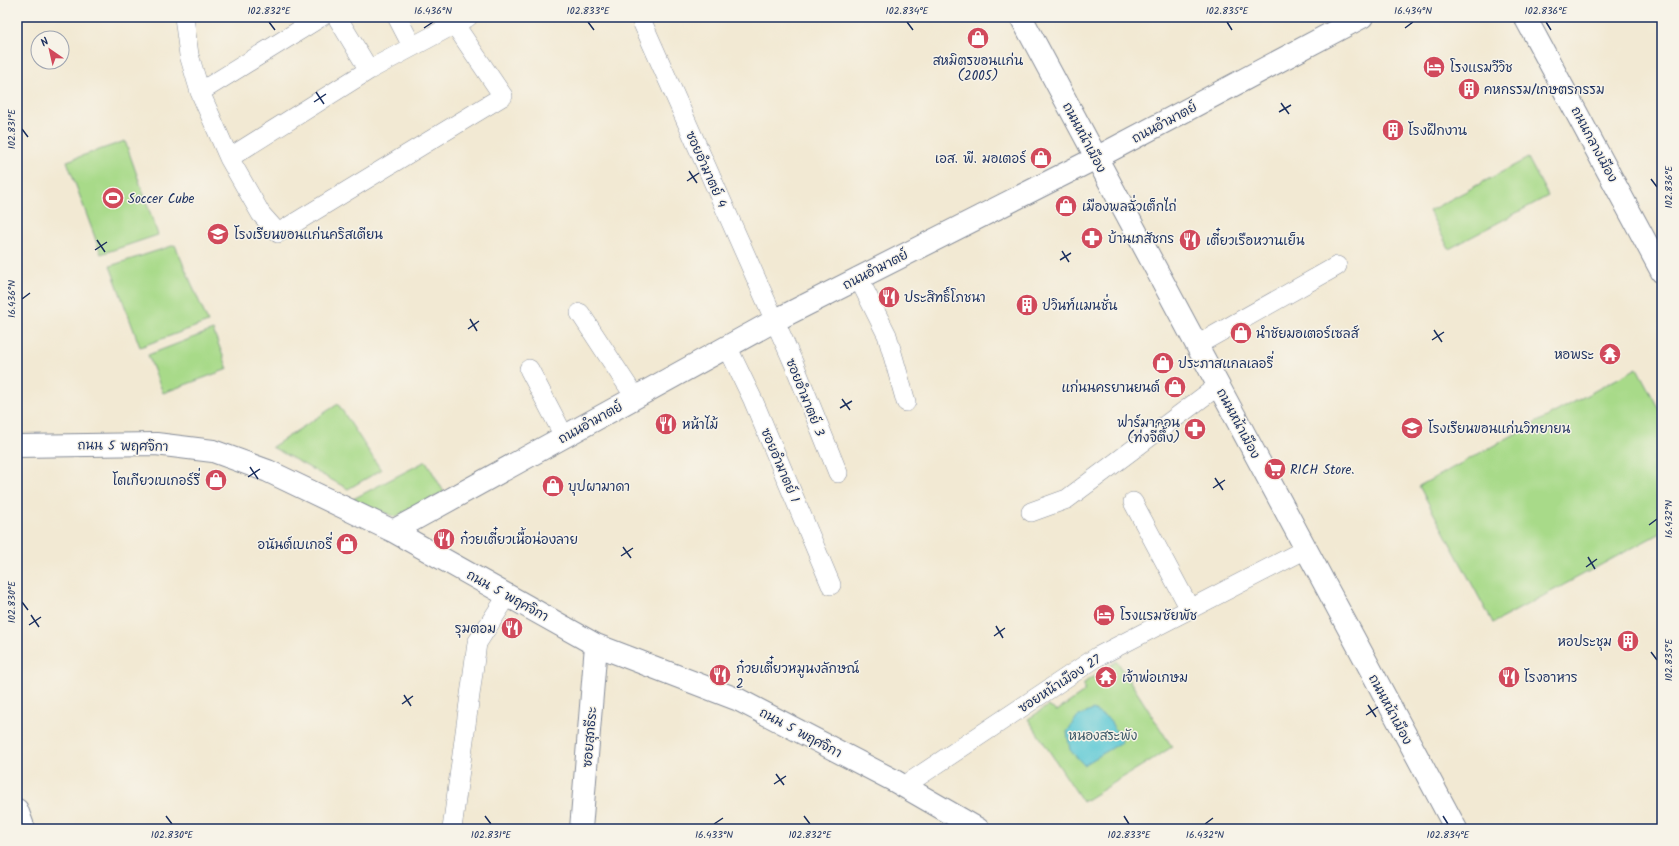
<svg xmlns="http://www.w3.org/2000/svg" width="1679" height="846" font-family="Kalam,'Playpen Sans Thai',sans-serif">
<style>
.green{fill:#a8da89;stroke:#628474}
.water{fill:#5dc9d5;stroke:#3c7c9a}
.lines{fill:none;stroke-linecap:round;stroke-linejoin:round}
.street-casing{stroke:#868c98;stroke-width:20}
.secondary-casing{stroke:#868c98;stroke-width:24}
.street{stroke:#fff;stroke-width:19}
.secondary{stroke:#fff;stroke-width:22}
.ticks{fill:none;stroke:#1b2f5e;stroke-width:1.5}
.labels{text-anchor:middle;stroke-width:3;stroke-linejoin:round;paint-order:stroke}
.poi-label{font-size:13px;fill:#1b2f5e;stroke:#f7f3e8;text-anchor:start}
.street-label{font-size:13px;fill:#1b2f5e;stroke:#f7f3e8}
.park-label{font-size:13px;fill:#3e5a69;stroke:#f7f3e8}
.neatline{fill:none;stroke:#1b2f5e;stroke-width:1.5}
.ticks-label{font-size:10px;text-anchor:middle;fill:#1b2f5e}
</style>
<rect width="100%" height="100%" fill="#f7f3e8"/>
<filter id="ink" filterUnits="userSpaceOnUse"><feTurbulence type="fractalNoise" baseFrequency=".025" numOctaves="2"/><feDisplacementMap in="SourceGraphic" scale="8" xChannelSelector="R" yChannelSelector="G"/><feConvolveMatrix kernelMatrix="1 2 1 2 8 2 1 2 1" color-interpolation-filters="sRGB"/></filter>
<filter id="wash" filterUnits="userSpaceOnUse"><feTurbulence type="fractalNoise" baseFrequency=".012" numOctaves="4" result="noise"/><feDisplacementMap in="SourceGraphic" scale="16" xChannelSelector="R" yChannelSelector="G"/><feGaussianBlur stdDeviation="0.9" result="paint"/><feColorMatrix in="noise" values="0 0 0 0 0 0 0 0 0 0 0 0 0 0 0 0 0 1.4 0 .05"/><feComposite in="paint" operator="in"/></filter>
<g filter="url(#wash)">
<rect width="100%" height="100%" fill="#f2e9d3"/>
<path class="green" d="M125,141l33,94 -57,19 -34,-93z
M1528,158l20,38 -99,53 -20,-38z
M175,245l33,77 -68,25 -30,-81z
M213,330l15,39 -65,24 -15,-38z
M1637,368l25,47v117l-169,91 -74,-137z
M338,404l43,66 -33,19 -76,-42z
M426,461l18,31 -49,25 -42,-18z
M1117,661l55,86 -89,55 -55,-83 20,-13 9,5 27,-19v-9z"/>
<path class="water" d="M1093,710l16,9 13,23 -38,23 -14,-15 -3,-18 10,-15z"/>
</g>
<g filter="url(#ink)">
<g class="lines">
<g class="street-casing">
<path id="street" d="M184,17l5,38 11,37 29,66 32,56 17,19 225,-137 -48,-71
M337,17l32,53
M397,17l15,29
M640,17l154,347 44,109
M200,92l121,-75
M229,158l140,-88 99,-53
M858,277l29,58 19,67
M580,313l55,84
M1197,345l140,-79
M727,346l26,54 78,185
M529,369l35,67
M1133,502l57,107
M1031,512l36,-13 152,-114
M904,786l193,-129 209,-108
M452,829l25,-186 31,-48"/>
</g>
<g class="secondary-casing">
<path id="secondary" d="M1021,17l435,812
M1525,17l137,255
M17,446l139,-2 57,7 55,20 125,60 203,114 143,55 154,80 85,49
M393,531l381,-210 322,-163 266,-141
M17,810l7,19
M581,829l15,-184"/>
</g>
<use href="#street" class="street"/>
<use href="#secondary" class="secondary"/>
</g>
</g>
<path class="ticks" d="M269,22l6,8M588,22l6,8M907,22l6,8M1227,22l5,8M1546,22l5,8M424,28l9,-6M1405,28l8,-6M316,92l8,12M314,102l12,-8M1281,103l8,11M1279,112l12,-7M22,129l6,8M689,171l8,12M1651,179l6,8M687,181l12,-8M97,240l8,12M95,250l12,-8M1062,251l7,11M1060,260l11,-7M22,299l8,-6M470,319l7,12M468,329l11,-8M1434,330l8,12M1432,340l12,-8M842,399l8,11M840,408l12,-7M250,467l8,12M248,477l12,-8M1215,478l8,12M1213,488l12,-8M1649,525l8,-6M623,547l8,11M621,556l12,-8M1588,557l7,12M1586,567l11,-8M22,602l6,8M31,615l8,12M29,625l12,-8M996,626l7,12M994,636l11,-8M1651,652l6,8M404,695l7,11M402,704l11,-8M1368,705l8,12M1366,715l12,-8M776,774l8,11M774,784l12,-8M166,816l6,8M485,816l6,8M804,816l6,8M1124,816l5,8M1443,816l5,8M714,824l9,-6M1205,824l8,-6"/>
<defs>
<g id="shop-disc" transform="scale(1.15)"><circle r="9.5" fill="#d1495b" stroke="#f7f3e8"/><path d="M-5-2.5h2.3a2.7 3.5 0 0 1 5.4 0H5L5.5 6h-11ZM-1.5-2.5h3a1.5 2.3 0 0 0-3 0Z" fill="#fff"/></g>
<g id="hotel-disc" transform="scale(1.15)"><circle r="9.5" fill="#d1495b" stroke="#f7f3e8"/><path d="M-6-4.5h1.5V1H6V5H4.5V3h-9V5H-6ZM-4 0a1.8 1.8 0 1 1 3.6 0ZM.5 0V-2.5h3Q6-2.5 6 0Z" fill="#fff"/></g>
<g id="building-disc" transform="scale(1.15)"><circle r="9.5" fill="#d1495b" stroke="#f7f3e8"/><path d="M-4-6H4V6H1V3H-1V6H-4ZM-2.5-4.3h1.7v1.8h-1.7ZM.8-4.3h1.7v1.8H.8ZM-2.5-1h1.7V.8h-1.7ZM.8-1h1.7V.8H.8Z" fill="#fff"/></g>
<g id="stadium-disc" transform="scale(1.15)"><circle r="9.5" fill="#d1495b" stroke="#f7f3e8"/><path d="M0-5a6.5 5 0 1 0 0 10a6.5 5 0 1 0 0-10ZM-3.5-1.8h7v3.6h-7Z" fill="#fff"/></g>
<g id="school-disc" transform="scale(1.15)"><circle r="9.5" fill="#d1495b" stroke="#f7f3e8"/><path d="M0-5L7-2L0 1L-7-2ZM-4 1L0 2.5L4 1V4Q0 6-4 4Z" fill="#fff"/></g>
<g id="pharmacy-disc" transform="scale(1.15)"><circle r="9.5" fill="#d1495b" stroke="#f7f3e8"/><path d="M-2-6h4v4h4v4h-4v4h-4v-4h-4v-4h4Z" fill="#fff"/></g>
<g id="restaurant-disc" transform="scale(1.15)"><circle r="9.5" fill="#d1495b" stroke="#f7f3e8"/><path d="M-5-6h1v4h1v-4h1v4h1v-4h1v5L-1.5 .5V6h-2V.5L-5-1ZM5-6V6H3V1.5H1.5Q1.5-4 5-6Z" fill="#fff"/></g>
<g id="temple-disc" transform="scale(1.15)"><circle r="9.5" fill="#d1495b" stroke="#f7f3e8"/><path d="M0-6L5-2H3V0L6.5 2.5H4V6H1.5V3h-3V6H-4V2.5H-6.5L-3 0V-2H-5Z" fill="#fff"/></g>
<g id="supermarket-disc" transform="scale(1.15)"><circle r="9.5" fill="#d1495b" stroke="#f7f3e8"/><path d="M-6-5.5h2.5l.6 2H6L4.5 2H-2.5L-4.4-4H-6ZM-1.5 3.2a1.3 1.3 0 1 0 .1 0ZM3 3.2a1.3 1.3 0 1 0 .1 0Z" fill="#fff"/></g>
</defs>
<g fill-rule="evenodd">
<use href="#shop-disc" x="978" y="38"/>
<use href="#hotel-disc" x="1434" y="67"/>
<use href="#building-disc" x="1469" y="89"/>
<use href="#building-disc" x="1393" y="130"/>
<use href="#shop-disc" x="1041" y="158"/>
<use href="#stadium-disc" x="113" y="198"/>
<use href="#shop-disc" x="1066" y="206"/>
<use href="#school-disc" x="218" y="234"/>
<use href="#pharmacy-disc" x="1092" y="238"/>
<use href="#restaurant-disc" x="1190" y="240"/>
<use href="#restaurant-disc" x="889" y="297"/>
<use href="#building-disc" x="1027" y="305"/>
<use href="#shop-disc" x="1241" y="333"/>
<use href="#temple-disc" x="1610" y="354"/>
<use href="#shop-disc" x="1163" y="363"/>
<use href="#shop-disc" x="1175" y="387"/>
<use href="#restaurant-disc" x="666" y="424"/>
<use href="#school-disc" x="1412" y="428"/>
<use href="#pharmacy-disc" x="1195" y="429"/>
<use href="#supermarket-disc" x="1275" y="469"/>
<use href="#shop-disc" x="216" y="480"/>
<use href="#shop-disc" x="553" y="486"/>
<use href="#restaurant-disc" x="444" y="539"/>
<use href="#shop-disc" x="347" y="544"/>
<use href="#hotel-disc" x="1104" y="615"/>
<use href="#restaurant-disc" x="512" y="628"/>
<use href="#building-disc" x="1628" y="641"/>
<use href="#restaurant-disc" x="720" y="675"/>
<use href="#temple-disc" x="1106" y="677"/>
<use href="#restaurant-disc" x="1509" y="677"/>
</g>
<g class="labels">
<g class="poi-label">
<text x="978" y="65" text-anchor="middle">สหมิตรขอนแก่น<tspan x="978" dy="15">(2005)</tspan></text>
<text x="1450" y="72">โรงแรมวีวิช</text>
<text x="1484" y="94">คหกรรม/เกษตรกรรม</text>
<text x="1408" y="135">โรงฝึกงาน</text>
<text x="1026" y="163" text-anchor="end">เอส. พี. มอเตอร์</text>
<text x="128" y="203">Soccer Cube</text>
<text x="1082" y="211">เมืองพลฉั่วเต็กไถ่</text>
<text x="234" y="239">โรงเรียนขอนแก่นคริสเตียน</text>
<text x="1108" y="243">บ้านเภสัชกร</text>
<text x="1206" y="245">เตี๋ยวเรือหวานเย็น</text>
<text x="904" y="302">ประสิทธิ์โภชนา</text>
<text x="1042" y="310">ปวินท์แมนชั่น</text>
<text x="1256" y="338">นำชัยมอเตอร์เซลส์</text>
<text x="1594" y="359" text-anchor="end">หอพระ</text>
<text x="1178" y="368">ประภาสแกลเลอรี่</text>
<text x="1160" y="392" text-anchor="end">แก่นนครยานยนต์</text>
<text x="1180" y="427" text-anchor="end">ฟาร์มาคอน<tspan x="1180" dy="15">(ท่งจี่ตึ้ง)</tspan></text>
<text x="682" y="429">หน้าไม้</text>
<text x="1428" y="433">โรงเรียนขอนแก่นวิทยายน</text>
<text x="1290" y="474">RICH Store.</text>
<text x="200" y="485" text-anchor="end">โตเกียวเบเกอร์รี่</text>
<text x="568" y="491">บุปผามาดา</text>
<text x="460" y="544">ก๋วยเตี๋ยวเนื้อน่องลาย</text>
<text x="332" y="549" text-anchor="end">อนันต์เบเกอรี่</text>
<text x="1120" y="620">โรงแรมชัยพัช</text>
<text x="496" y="633" text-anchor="end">รุมตอม</text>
<text x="1612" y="646" text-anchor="end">หอประชุม</text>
<text x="736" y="673">ก๋วยเตี๋ยวหมูนงลักษณ์<tspan x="736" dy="15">2</tspan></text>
<text x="1122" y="682">เจ้าพ่อเกษม</text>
<text x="1524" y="682">โรงอาหาร</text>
</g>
<g class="street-label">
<text transform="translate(1164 122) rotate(-28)" y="5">ถนนอำมาตย์</text>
<text transform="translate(1085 137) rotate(62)" y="5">ถนนหน้าเมือง</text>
<text transform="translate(1595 144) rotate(62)" y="5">ถนนกลางเมือง</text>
<text transform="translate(707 169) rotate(66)" y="5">ซอยอำมาตย์ 4</text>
<text transform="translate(875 269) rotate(-27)" y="5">ถนนอำมาตย์</text>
<text transform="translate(806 397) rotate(68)" y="5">ซอยอำมาตย์ 3</text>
<text transform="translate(590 422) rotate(-29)" y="5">ถนนอำมาตย์</text>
<text transform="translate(1239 423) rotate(62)" y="5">ถนนหน้าเมือง</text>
<text transform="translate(123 445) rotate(1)" y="5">ถนน 5 พฤศจิกา</text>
<text transform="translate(781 465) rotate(67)" y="5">ซอยอำมาตย์ 1</text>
<text transform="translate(508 595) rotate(29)" y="5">ถนน 5 พฤศจิกา</text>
<text transform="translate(1059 683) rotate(-33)" y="5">ซอยหน้าเมือง 27</text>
<text transform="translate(1391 709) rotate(62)" y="5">ถนนหน้าเมือง</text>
<text transform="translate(801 732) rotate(28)" y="5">ถนน 5 พฤศจิกา</text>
<text transform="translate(589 737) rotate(-85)" y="5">ซอยสุภธีระ</text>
</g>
<g class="park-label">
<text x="1103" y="740">หนองสระพัง</text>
</g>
</g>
<rect width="1679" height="846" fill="none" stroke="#f7f3e8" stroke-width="44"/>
<g transform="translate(50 50) rotate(326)"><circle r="19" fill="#f7f3e8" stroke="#9fa5b1"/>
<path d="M0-3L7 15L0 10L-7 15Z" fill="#d1495b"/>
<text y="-6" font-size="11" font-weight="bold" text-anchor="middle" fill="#1b2f5e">N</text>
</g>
<rect x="22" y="22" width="1635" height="802" class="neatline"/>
<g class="ticks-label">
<text x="269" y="14">102.832°E</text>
<text x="433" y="14">16.436°N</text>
<text x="588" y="14">102.833°E</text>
<text x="907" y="14">102.834°E</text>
<text x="1227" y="14">102.835°E</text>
<text x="1413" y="14">16.434°N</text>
<text x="1546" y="14">102.836°E</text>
<text transform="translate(11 129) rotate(-90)" y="4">102.831°E</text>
<text transform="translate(1668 187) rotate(-90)" y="4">102.836°E</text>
<text transform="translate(11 299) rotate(-90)" y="4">16.436°N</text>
<text transform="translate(1668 519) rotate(-90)" y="4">16.432°N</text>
<text transform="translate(11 602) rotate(-90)" y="4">102.830°E</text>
<text transform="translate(1668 660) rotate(-90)" y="4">102.835°E</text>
<text x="172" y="838">102.830°E</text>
<text x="491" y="838">102.831°E</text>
<text x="714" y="838">16.433°N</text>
<text x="810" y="838">102.832°E</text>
<text x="1129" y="838">102.833°E</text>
<text x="1205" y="838">16.432°N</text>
<text x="1448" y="838">102.834°E</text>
</g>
</svg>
